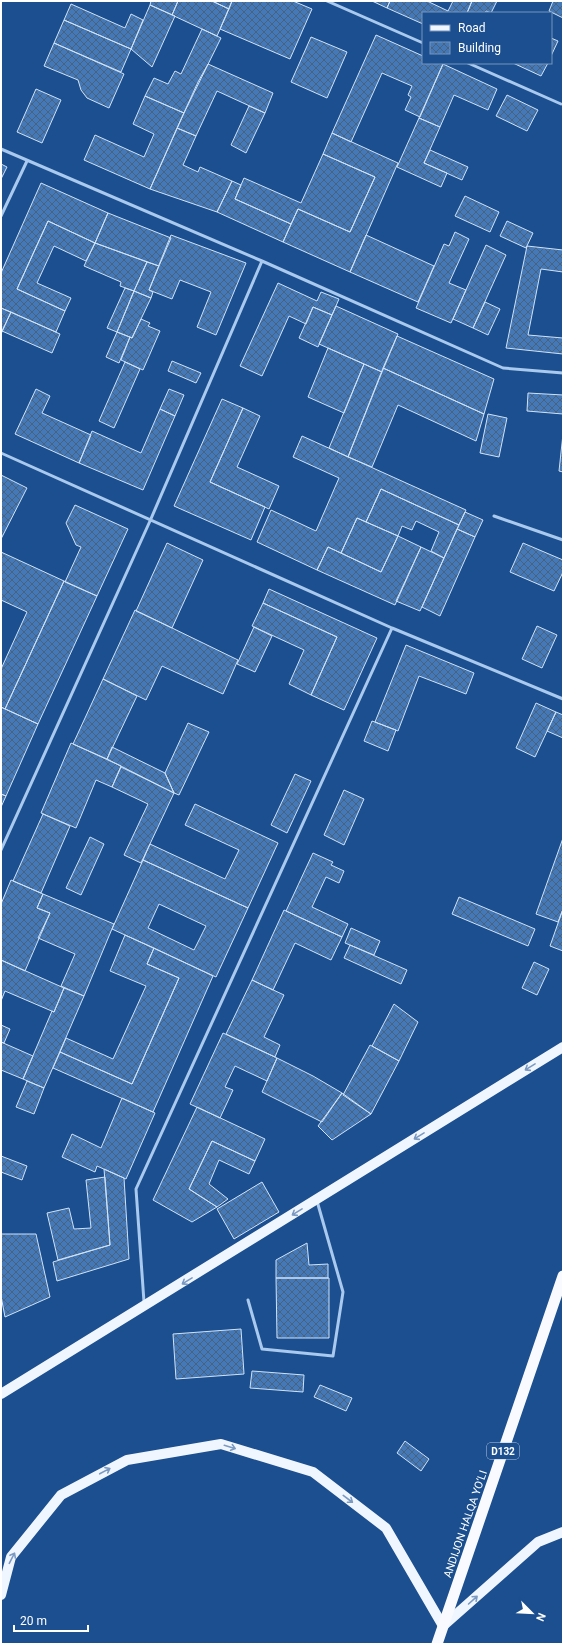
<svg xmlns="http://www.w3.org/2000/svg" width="564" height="1645" font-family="Roboto,sans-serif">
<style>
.building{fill:url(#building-cross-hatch);stroke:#cfe3fa;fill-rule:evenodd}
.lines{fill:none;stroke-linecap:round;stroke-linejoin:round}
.service{stroke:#a9c9ee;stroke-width:3}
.primary{stroke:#f0f6ff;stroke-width:10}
.trunk{stroke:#f8faff;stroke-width:11}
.oneway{stroke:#7b9ac1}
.labels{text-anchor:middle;stroke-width:3;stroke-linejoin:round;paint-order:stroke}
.shield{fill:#1b4f8f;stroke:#bbcadd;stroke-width:1}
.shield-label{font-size:10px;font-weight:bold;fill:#fff}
.street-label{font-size:11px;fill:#fff;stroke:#1b4f8f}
</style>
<defs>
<pattern id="building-cross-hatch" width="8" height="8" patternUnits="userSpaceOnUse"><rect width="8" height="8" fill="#4478b7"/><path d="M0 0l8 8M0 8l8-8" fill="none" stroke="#486282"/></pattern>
</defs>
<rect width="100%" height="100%" fill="#1b4f8f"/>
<path class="building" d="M151,1h27l-6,14 -22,-10z
M178,1h34l17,8 -12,27 -45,-21z
M212,1h20l-3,8z
M232,1h61l19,8 -22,50 -70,-30z
M372,1h18l-3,7z
M390,1h37l21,10 5,-10h19l-5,12h-44v11l-36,-16z
M472,1h25l-6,12 -5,-2 -1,2h-18z
M553,1h10v17l-14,-7z
M71,4l54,24 6,-14 12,6 -12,29 -67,-29z
M150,5l25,11 -23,51 -21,-18z
M64,20l67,29 -10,23 -67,-29z
M202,29l19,9 -37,75 -39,-17 9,-18 14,6 7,-13 6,3z
M376,35l47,21v7h17l3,1 -23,53 -15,-7 6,-13 -3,-2 4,-9 -30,-13 -31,69 -19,-9z
M311,37l36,15 -20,46 -36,-16z
M551,38l7,3 -7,15z
M54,43l70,31 -15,34 -22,-10 -6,-8 -3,-10 -34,-14z
M513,63h35l-7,13z
M208,64l65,29 -8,20 -48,-22 -21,45 -19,-8 21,-46z
M443,64l54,25 -9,21 -34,-15 -14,32 -21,-9z
M36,89l25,11 -19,43 -25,-11z
M507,95l31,15 -11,21 -31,-15z
M145,96l39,17 -34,76 -66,-29 11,-25 49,22 10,-23 -21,-10z
M249,106l16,7 -19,40 -15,-8z
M419,118l21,9 -16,36 23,10 -6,14 -44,-20z
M177,128l19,8 -13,29 15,7 2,-5 32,14 -15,31 -67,-23z
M332,133l66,30 -48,109 -67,-30 15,-33 52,23 25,-55 -52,-23z
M430,150l38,17 -6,13 -38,-17z
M323,154l52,23 -25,55 -52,-23 -7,15 -56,-25 9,-21 57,25z
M1,164l6,3 -6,12z
M232,181l9,4 -6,14 56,25 -8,18 -66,-30z
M41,183l67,30 -13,30 -47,-22 -31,68 48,22 -9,21 -55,-24v-35z
M465,196l34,16 -9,20 -35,-16z
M108,213l63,25 -12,28 -64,-23z
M48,221l47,22 -9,18 -32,-15 -17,37 34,15 -6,13 -48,-22z
M507,221l26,12 -7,15 -26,-12z
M455,232l14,7 -20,44 17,7 -15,33 -35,-15 28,-64 5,2z
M171,235l75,28 -30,72 -19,-8 14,-35 -31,-12 -8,19 -23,-9z
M366,235l68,31 -16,36 -68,-30z
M95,243l52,19 -13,29 -14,-5 1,-4 -37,-16z
M486,245l20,10 -33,73 -20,-9z
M527,246l36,4v22l-22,-3 -13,66 35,3v16l-57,-6z
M147,262l12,4 -10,24 4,2 -2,6 -17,-7z
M278,283l39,18 4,-9 18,7 -7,16 -19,-8 -7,17 -17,-8 -27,60 -22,-10z
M125,288l9,3 -17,41 -10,-4z
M134,291l17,7 -19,40 -15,-6z
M485,302l15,7 -12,26 -15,-7z
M336,306l62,28 -16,38 -63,-28z
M313,307l19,8 -14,32 -19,-9z
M1,308l10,4 -10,22z
M11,312l49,22 -8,19 -50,-22z
M141,319l9,4 -2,3 12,5 -17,39 -22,-10 9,-23 2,1z
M117,332l13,5 -11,26 -13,-6z
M397,336l97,43 -10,35 -101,-46z
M328,348l36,16 -20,49 -36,-16z
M172,361l29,12 -5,10 -28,-12z
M125,362l15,7 -26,59 -15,-7z
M364,364l18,8 -34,85 -19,-9z
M383,368l101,46 -8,27 -78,-36 -26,62 -24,-10z
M36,389l14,7 -8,17 49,22 -12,28 -64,-29z
M169,389l15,6 -9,21 -15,-7z
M528,393l35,2v19l-36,-3z
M222,399l21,9 -33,74 55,25 -14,33 -77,-34z
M243,408l17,8 -23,51 42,19 -10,23 -59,-27z
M160,409l15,7 -32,74 -64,-27 13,-32 49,22z
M488,414l19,4 -8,39 -19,-4z
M563,434v38l-4,-1z
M302,436l164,74 -7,15 -78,-36 -15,33 -9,-4 -16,35 -13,-6 -11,23 -60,-28 14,-32 45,21 23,-53 -46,-21z
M1,475l26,13 -26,51z
M381,489l78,36 -15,33 -13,-7 8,-19 -23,-11 -4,9 -10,-4 -4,10 -32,-14z
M75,505l53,24 -31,67 -32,-14 16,-35 -5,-2 -10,-22z
M465,512l18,8 -8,17 -18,-8z
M357,518l41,18 -17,36 -40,-19z
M457,529l18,8 -35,79 -18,-9z
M398,536l23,11 -26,58 -78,-35 11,-23 53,25z
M167,543l36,17 -31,68 -36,-17z
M523,543l40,17v12l-9,19 -44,-19z
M421,547l23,11 -24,53 -24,-10z
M1,552l63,29 -59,128 -4,-2v-38l26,-57 -26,-12z
M64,581l33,15 -59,128 -33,-15z
M269,589l108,49 -33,72 -33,-15 26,-58 -74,-34z
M263,603l74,34 -26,58 -22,-11 15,-34 -52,-24z
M135,610l103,50 -15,34 -61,-28 -16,34 -43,-21z
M537,626l20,9 -15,33 -20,-9z
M254,627l18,9 -17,36 -18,-8z
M406,645l68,28 -8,21 -47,-18 -21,55 -23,-9z
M103,679l34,17 -30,63 -34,-15z
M536,703l20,9 -21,45 -19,-9z
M1,707l37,17 -32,72 -5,-2z
M556,712l7,3v23l-16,-7z
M372,721l24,9 -8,21 -24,-10z
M188,723l21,9 -30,63 -5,-2 -9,-20z
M71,743l50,23 -9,21 -16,-7 -20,48 -35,-15z
M112,747l53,26 9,20 -67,-34z
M121,767l53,26 -33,70 -17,-8 24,-51 -36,-17z
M295,774l16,7 -24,52 -16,-8z
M344,790l20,9 -20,46 -20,-10z
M1,794l5,2 -5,11z
M195,804l83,39 -30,65 -105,-48 7,-16 75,35 14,-29 -54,-25z
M43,814l27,12 -29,67 -28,-12z
M90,837l14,7 -23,51 -15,-7z
M563,838v71l-5,13 -22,-8z
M313,853l20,9 -2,3 13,6 -5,12 -13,-6 -14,30 36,17 -6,13 -56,-26z
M143,860l105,48 -32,69 -104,-48zM159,904l47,22 -12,24 -46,-22z
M11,880l32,14 -6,14 13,5 -25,58 -24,-11v-56z
M43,894l71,30 -30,72 -23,-10 14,-32 -37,-16 12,-25 -13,-5z
M459,897l76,32 -7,17 -76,-32z
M563,909v42l-13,-5z
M284,910l58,27 -11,23 -36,-17 -22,47 -21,-10z
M351,928l29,13 -6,14 -29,-12z
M125,935l29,13 -7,16 32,14 -47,106 -72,-32 6,-14 47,21 33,-73 -36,-15z
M350,945l57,25 -6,14 -57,-26z
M154,948l59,28 -60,136 -100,-44 7,-16 72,32 47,-106 -32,-14z
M1,960l63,28 -10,24 -49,-21 -4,10z
M534,962l15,7 -12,26 -15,-7z
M252,980l32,15 -20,42 16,8 -5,12 -49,-23z
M64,988l20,8 -40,92 -21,-9 29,-68 2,1z
M394,1004l24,18 -19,39 -27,-15z
M1,1025l9,4 -6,14 -3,-1z
M223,1033l54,25 -10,23 -32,-15 -10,21 8,3 -13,28 -30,-14z
M1,1042l32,14 -10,23 -22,-9z
M370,1045l29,16 -28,53 -28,-19z
M277,1058l36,18 29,17 -20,29 -60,-30z
M27,1081l17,7 -10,26 -18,-7z
M342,1093l29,21 -39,26 -14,-14z
M122,1098l33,15 -29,66 -29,-13 -2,6 -33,-15 10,-23 29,14z
M197,1107l68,32 -10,22 -43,-20 -23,48 28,18 -25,15 -39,-22z
M212,1141l43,20 -6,13 -30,-14 -10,24 19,15 -11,8 -28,-18z
M1,1156l26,10 -5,14 -21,-8z
M104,1169l20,9 5,81 -72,22 -4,-19 57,-17z
M105,1177l5,68 -52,15 -11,-47 22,-5 5,21 17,-1 -5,-48z
M262,1182l17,30 -45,27 -17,-30z
M1,1234h35l14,63 -45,20 -4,-21z
M307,1243l2,22 19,-1v14h-52v-18z
M276,1278h53v60h-52z
M241,1329l3,45 -68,5 -3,-45z
M252,1371l52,4 -1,17 -53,-4z
M320,1385l32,13 -6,13 -32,-14z
M405,1441l24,18 -8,12 -24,-18z"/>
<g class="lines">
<path class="service" d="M327,1l96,42
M468,63l93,41
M1,149l261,112 241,107 60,5
M1,216l26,-55
M1,453l391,175 171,71
M494,516l69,24
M1,850l149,-329 112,-260
M248,1300l14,49 71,7 10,-64 -26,-91
M144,1302l-8,-113 256,-561"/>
<path class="primary" d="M1,1394l562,-347
M1,1595l10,-38 50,-62 66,-35 94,-16 92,28 73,56 57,98 95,-84 25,-10"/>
<path class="trunk" d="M437,1644l126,-368"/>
</g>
<defs><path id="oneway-shaft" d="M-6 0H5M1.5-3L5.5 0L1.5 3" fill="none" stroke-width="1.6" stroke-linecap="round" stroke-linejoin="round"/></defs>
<g class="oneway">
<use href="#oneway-shaft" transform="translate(530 1067) rotate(148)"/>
<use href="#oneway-shaft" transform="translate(419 1136) rotate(148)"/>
<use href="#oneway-shaft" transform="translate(297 1212) rotate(148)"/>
<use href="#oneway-shaft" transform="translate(187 1281) rotate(148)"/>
<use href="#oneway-shaft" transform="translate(230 1447) rotate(17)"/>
<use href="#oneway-shaft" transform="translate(105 1471) rotate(-28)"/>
<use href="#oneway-shaft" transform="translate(348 1499) rotate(37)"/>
<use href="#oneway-shaft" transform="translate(12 1558) rotate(-63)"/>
<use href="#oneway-shaft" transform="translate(473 1600) rotate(-42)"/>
</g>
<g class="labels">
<rect class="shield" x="487" y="1443" width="32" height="16" rx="3"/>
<g class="shield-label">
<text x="503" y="1455">D132</text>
</g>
<g class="street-label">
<text transform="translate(465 1524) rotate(-71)" y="4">ANDIJON HALQA YO‘LI</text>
</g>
</g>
<rect width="564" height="1645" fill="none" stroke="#ffffff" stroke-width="4"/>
<rect x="422" y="12" width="130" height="52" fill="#1b4f8f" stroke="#7695bc"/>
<rect x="430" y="25" width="20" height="6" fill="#f0f6ff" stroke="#7695bc"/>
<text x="458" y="32" font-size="12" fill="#ffffff">Road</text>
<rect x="430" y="42" width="20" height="12" fill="url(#building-cross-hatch)" stroke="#7695bc"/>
<text x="458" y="52" font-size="12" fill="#ffffff">Building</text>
<g transform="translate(532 1613) rotate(114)" stroke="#1b4f8f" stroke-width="3" paint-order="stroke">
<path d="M0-3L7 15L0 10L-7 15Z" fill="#ffffff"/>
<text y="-6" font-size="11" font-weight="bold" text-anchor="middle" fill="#ffffff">N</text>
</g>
<path d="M14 1625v6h74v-6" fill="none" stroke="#ffffff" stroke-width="2"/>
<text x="20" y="1625" font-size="12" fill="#ffffff" stroke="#1b4f8f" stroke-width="3" paint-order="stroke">20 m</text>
</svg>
